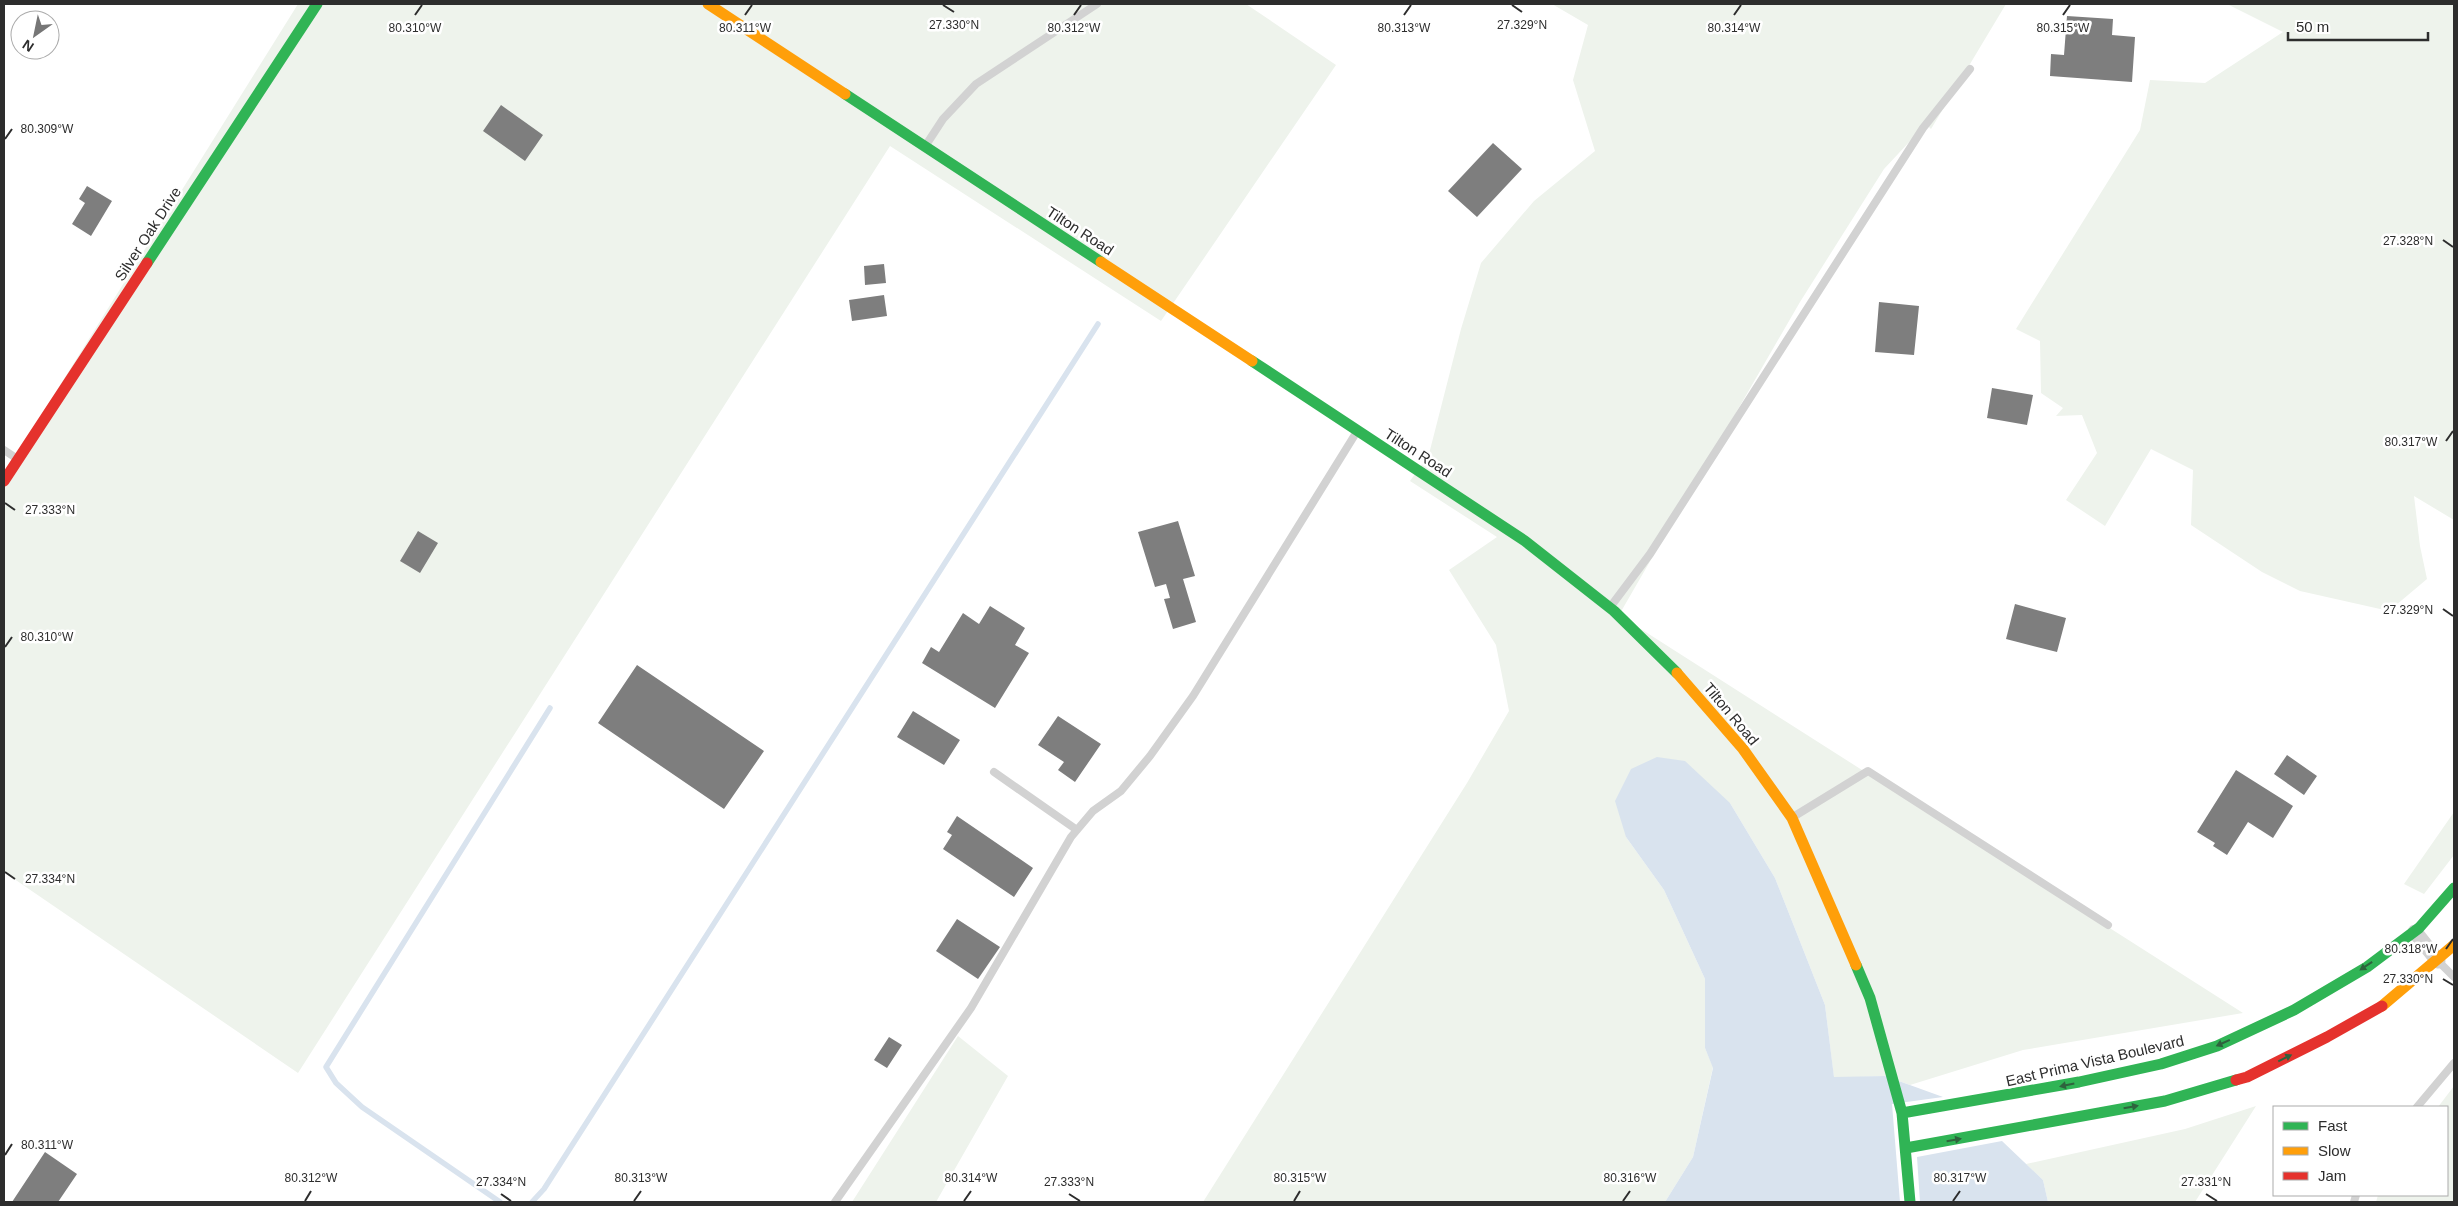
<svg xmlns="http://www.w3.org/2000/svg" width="2458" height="1206" font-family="Helvetica,sans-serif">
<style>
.green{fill:#eef3ec}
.water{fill:#d9e3ee}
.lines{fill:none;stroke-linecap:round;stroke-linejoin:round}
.stream{stroke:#d9e3ee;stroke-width:5.5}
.building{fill:#7e7e7e}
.lane{stroke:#d2d2d2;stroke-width:8}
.street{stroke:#d2d2d2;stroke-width:15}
.fast{stroke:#30b455;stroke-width:11}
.slow{stroke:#ff9f0a;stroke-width:11}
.jam{stroke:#e5322d;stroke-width:11}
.oneway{fill:#2e633d}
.ticks{fill:none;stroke:#2d2d2d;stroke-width:2}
.labels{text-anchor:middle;stroke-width:5;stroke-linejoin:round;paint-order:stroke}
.street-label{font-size:15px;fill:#2d2d2d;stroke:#fff}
.ticks-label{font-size:12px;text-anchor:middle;fill:#2d2d2d;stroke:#fff;stroke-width:5;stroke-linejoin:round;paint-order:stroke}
</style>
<rect width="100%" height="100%" fill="#fff"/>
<path class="green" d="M298,4h948l90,61 -175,256 -271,-175 -592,927 -294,-201v-397z
M1552,4h454l-75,125 -5,-5 -42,45 -84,133 -181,313 624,398 -220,37 -113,35 -25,-9 -51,2 -9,-73 -50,-127 -45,-75 -104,34 38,53 41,89v69l8,19 -20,90 -28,45h-462l264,-419 42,-72 -13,-66 -47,-75 48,-33 -87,-56 19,-27 32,-125 20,-66 53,-62 61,-50 -22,-71 15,-55z
M2227,4h227v516l-40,-24 6,50 7,33 -38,32 -89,-20 -38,-19 -71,-47 2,-55 -42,-21 -46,77 -39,-26 31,-47 -15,-38 -26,1 7,-8 -22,-15 -1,-52 -24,-12 124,-199 10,-50 55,3 78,-51z
M2454,812v43l-30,39 -20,-10z
M958,1036l50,40 -72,126h-84z
M2454,1086v116h-78l2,-7h69v-88h-9z
M2256,1106l-61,96h-147l-5,-22 -17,-16 159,-35z"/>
<path class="water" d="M1657,757l28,4 45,42 45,75 50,127 9,72 51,-1 58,21 -51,7 8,98h-235l28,-45 20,-89 -8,-20v-69l-41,-89 -38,-53 -11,-36 16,-32z
M2002,1141l41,39 5,22h-128l-3,-45z"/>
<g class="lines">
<path class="stream" d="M500,1202l-138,-95 -26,-24 -10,-16 224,-359
M532,1202l12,-13 554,-865"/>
</g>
<path class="building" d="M2067,16l46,3 -1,16 23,2 -3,45 -82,-6 1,-22 13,1z
M501,105l42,30 -18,26 -42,-30z
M1493,143l29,26 -45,48 -29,-26z
M87,186l25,15 -21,35 -19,-12 13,-21 -6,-4z
M884,264l2,19 -21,2 -1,-19z
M884,295l3,21 -35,5 -3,-21z
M1879,302l40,4 -5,49 -39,-3z
M1992,388l41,7 -6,30 -40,-7z
M1178,521l17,55 -12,3 13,43 -23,7 -9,-30 6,-1 -4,-14 -11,3 -17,-55z
M418,531l20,12 -18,30 -20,-12z
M2015,604l51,14 -9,34 -51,-13z
M990,606l35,22 -10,17 14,8 -34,55 -73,-45 9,-16 8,5 24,-39 16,11z
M637,665l127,86 -40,58 -126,-86z
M913,711l47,29 -16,25 -47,-28z
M1058,716l43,28 -26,38 -17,-12 6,-8 -26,-17z
M2287,755l30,21 -13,19 -30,-21z
M2236,770l57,36 -20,32 -25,-16 -21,33 -14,-9 2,-3 -18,-11z
M957,816l76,52 -19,29 -71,-48 9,-14 -5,-3z
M957,919l43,28 -22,32 -42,-28z
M889,1037l13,8 -15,23 -13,-8z
M45,1152l32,22 -19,28h-46z"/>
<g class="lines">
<path class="lane" d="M926,145l17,-26 33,-35 121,-80
M4,450l12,8
M1611,606l39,-52 273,-426 47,-59
M994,772l83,58
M1793,817l75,-46 240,154
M2438,961l16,16
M2417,1107l37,-44
M835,1202l136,-194 100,-171 22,-26 28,-20 29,-35 43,-60 163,-263
M2354,1202l2,-7"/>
<path class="street" d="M2415,932l23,29"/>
<path class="fast" d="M845,94l256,168
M147,263l170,-259
M1252,361l273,180 89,70 63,62
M1856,965l14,33 32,115 8,89
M1902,1113l177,-31 82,-18 56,-18 77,-36 73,-43 52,-39 35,-40
M1906,1148l259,-47 71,-21"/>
<path class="slow" d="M708,4l137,90
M1101,262l151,99
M1677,673l66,76 49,69 64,147
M2382,1006l72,-61"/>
<path class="jam" d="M4,481l143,-218
M2236,1080l11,-3 80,-40 55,-31"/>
</g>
<defs><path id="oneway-solid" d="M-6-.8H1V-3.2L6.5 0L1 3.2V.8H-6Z" transform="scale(1.25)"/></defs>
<g class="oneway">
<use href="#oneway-solid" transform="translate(2366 966) rotate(146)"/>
<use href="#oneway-solid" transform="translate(2223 1043) rotate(156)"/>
<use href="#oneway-solid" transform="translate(2285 1058) rotate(-26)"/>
<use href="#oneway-solid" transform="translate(2067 1085) rotate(168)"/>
<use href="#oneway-solid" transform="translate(2131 1107) rotate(-10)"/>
<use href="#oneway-solid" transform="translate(1954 1140) rotate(-10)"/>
</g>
<path class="ticks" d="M943,5l11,7M1512,5l10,7M415,15l7,-10M745,15l7,-10M1074,15l7,-10M1404,15l7,-10M1734,15l7,-10M2063,15l7,-10M5,139l7,-10M2443,240l10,7M2446,441l7,-10M5,503l10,7M2443,609l10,7M5,647l7,-10M5,872l10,7M2446,949l7,-10M2443,979l10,6M5,1155l7,-11M501,1194l10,7M1069,1194l11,7M2206,1194l11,7M305,1201l6,-10M634,1201l7,-10M964,1201l7,-10M1294,1201l6,-10M1623,1201l7,-10M1953,1201l7,-10"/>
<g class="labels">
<g class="street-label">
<text transform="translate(1080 231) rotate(33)" y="5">Tilton Road</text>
<text transform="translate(148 234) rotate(-57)" y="5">Silver Oak Drive</text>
<text transform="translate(1418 453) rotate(33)" y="5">Tilton Road</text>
<text transform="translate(1731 714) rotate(50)" y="5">Tilton Road</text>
<text transform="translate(2095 1061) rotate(-13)" y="5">East Prima Vista Boulevard</text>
</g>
</g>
<g class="ticks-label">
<text x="954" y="29">27.330°N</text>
<text x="1522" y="29">27.329°N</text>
<text x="745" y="32">80.311°W</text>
<text x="415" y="32">80.310°W</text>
<text x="1074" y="32">80.312°W</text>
<text x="1404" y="32">80.313°W</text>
<text x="1734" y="32">80.314°W</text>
<text x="2063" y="32">80.315°W</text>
<text x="47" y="133">80.309°W</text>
<text x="2408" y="245">27.328°N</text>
<text x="2411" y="446">80.317°W</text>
<text x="50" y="514">27.333°N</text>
<text x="2408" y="614">27.329°N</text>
<text x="47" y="641">80.310°W</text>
<text x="50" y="883">27.334°N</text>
<text x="2411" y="953">80.318°W</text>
<text x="2408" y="983">27.330°N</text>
<text x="47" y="1149">80.311°W</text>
<text x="311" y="1182">80.312°W</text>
<text x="641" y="1182">80.313°W</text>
<text x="971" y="1182">80.314°W</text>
<text x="1300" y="1182">80.315°W</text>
<text x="1630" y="1182">80.316°W</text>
<text x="1960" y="1182">80.317°W</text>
<text x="501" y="1186">27.334°N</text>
<text x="1069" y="1186">27.333°N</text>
<text x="2206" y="1186">27.331°N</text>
</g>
<rect width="2458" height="1206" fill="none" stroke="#2d2d2d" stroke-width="10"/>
<rect x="2273" y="1106" width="175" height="90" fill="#ffffff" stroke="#ababab"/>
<rect x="2283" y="1122" width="25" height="8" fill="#30b455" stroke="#ababab"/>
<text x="2318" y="1131" font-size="15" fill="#2d2d2d">Fast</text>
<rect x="2283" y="1147" width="25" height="8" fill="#ff9f0a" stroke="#ababab"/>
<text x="2318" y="1156" font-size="15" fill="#2d2d2d">Slow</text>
<rect x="2283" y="1172" width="25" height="8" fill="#e5322d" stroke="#ababab"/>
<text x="2318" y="1181" font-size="15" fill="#2d2d2d">Jam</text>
<g transform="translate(35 35) rotate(213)"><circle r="24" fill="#ffffff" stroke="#ababab"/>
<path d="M0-4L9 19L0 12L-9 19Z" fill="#767676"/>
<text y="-8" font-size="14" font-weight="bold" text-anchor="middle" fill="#2d2d2d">N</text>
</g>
<path d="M2288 32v8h140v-8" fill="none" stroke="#2d2d2d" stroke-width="2.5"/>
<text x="2296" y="32" font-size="15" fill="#2d2d2d" stroke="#ffffff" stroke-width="4" paint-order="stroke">50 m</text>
</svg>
